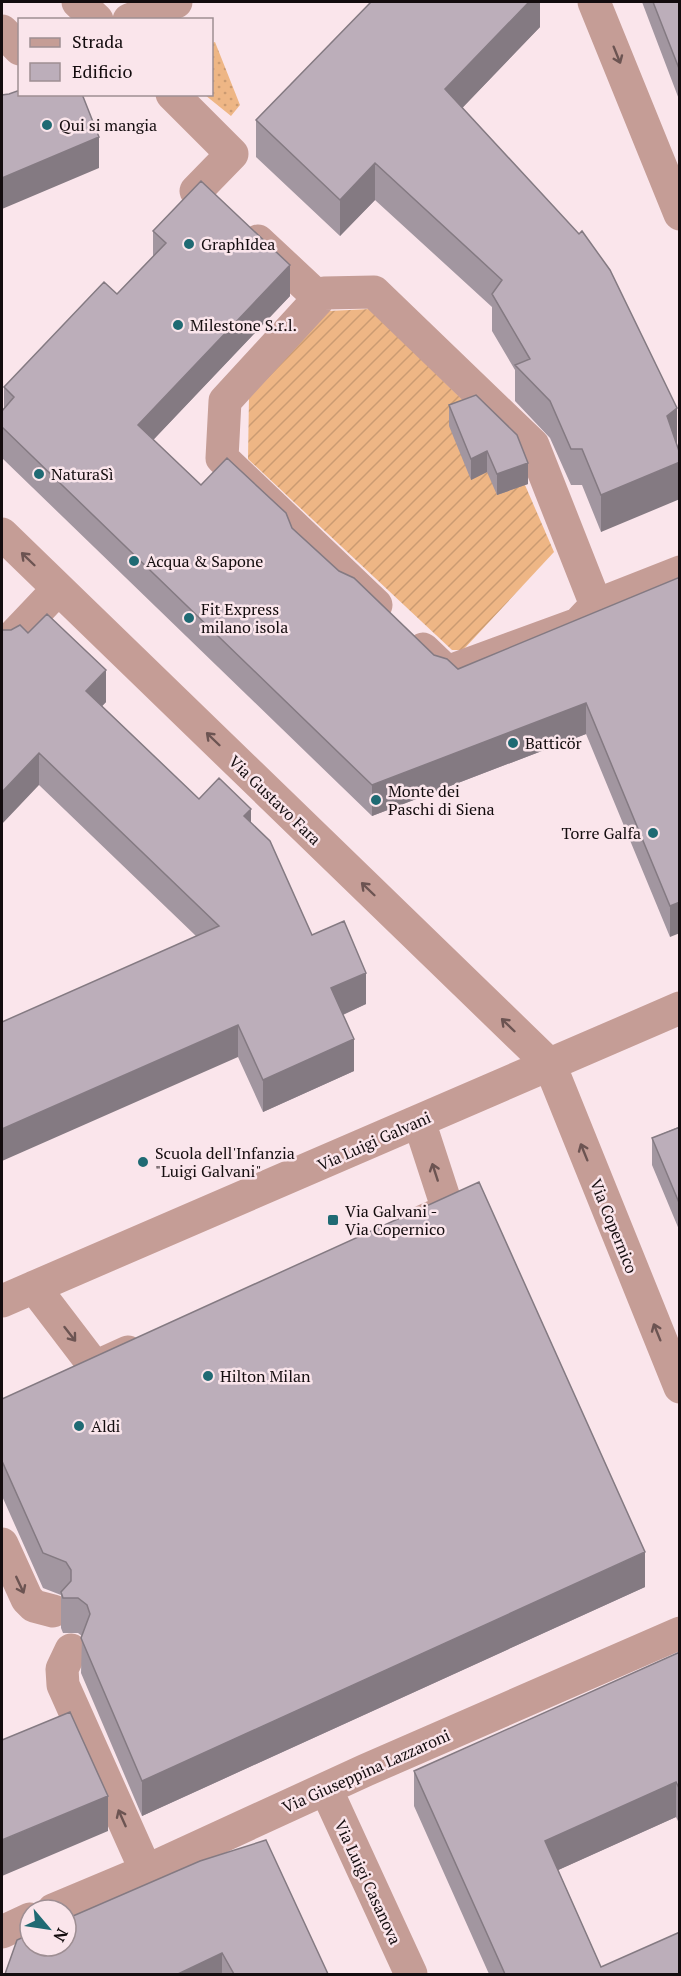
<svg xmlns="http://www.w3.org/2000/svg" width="681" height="1976" font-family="'PT Serif',serif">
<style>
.grass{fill:url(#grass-dots)}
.garden{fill:url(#garden-furrows)}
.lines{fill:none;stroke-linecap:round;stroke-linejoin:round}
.minor{stroke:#c59d96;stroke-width:33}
.wall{fill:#a296a0}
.shaded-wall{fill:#847a82}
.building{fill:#bcaeba;stroke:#847a82;stroke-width:1.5}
.oneway{stroke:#6c5452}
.poi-dot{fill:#1f6a73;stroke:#fae5eb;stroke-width:2}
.labels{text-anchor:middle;stroke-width:5;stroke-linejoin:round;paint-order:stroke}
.poi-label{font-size:16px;fill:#130c0e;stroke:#fae5eb;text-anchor:start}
.street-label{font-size:16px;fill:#130c0e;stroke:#fae5eb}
</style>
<defs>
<pattern id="grass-dots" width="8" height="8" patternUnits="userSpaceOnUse" patternTransform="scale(1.5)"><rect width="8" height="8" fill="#eeb685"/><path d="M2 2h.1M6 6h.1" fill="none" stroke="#cb9b72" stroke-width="1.8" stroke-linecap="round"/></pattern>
<pattern id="garden-furrows" width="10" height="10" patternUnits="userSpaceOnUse" patternTransform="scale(1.5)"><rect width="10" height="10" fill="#eeb685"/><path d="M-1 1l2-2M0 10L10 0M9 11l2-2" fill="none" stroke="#cb9b72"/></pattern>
</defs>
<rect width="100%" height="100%" fill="#fae5eb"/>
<path class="grass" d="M215,42l25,63 -9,11 -26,-21 7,-1v-51z"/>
<path class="garden" d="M370,309l108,106 47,70 29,67 -91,98h-11l-204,-191 1,-62 79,-86z"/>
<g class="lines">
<path class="minor" d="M78,2l19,18
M594,2l86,212
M129,20l47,-18
M2,31l18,18
M172,94l60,60 -36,37
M258,241l61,57
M2,534l548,531 130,322
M376,605l-154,-147 3,-57 99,-108 50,-1 159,153 63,160
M6,644l52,-55
M423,649l24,23 131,-48 18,-19 84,-33
M419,1121l29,89 -29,13
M34,1287l61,80 33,-15
M2,1301l678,-293
M2,1544l25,55 7,7 19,5
M71,1650l-9,19 1,16 83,186
M326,1789l85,185
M53,1910l93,-39 220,-101 314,-137
M2,1932l28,-13"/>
</g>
<path class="wall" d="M540,2v25l-78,81 215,336 -76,88 -19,-47h-11l-21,-47 -35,-37v-31l-23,-39v-24l-117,-107 -35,36 -84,-79v-37z
M642,2h38v100z
M153,231l137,65 -137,144 48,45 91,43 47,43 95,84 24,14 222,-92 -10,360 -84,-203 -214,82 -370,-358v-47l2,-3v-21l113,-93 36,-37z
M449,405l79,79 -31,11 -10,-23 -16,8 -22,-54z
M28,633l78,69 -4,4 97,93 52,24 61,112 54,69 -23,11 11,56 -91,41 -25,-55 -42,-121 -157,-151z
M680,1114v118l-28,-67v-27l26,-11v-12z
M2,1399l643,188 -503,229 -61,-143 1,-37 -4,-3h-15l-2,-5v-33l-18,-7 -41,-92z
M680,1652v173l-4,-8 -118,53 43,97 79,7h-191l-75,-168v-35z
M66,1919l262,55h-323z"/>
<path class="shaded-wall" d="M529,2h11v25l-95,99v-37z
M99,137v31l-97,41v-31z
M375,163v37l-35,36v-36z
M290,265v31l-152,160v-31z
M677,408v36l-10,8v-36z
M487,451v21l-16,8v-21z
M680,462v37l-79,33v-37z
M528,463v21l-31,11v-21z
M106,670v32l-20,21v-32z
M586,703v31l-214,82v-31z
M39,753v32l-37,39v-32z
M251,809v32l-7,-25z
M680,902v31l-10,4v-31z
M366,973v31l-35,16v-32z
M238,1025v32l-236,104v-32z
M354,1039v32l-91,41v-32z
M645,1552v35l-503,229v-35z
M676,1782v35l-131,59v-35z
M108,1796v35l-106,45v-36z
M222,1953v21h-44z"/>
<path class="building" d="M371,2h158l-84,87 134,145 3,-3 28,39 67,138 -10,8 13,38v8l-79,33 -19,-46h-11l-21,-48 -35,-36 15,-6 -38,-65 10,-14 -127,-117 -35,37 -84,-80z
M653,2h27v69z
M20,90v4h62l17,43 -97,41v-83l7,-1z
M201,181l89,84 -152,160 63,60 26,-27 59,55 6,15 47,43 15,7 80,77 13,4 11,10 222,-92v325l-10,4 -84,-203 -214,82 -370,-358v-16l12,-14 -10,-10 100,-105 13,12 49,-51 -13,-12z
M476,395l41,40 11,28 -31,11 -10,-23 -16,8 -22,-54z
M47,614l59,56 -20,21 113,108 20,-21 32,31 -7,7 26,25 42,94 32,-14 22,52 -35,15 23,51 -91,41 -25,-55 -236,104v-107l217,-96 -180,-173 -37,39v-162h9l9,-5 8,8z
M680,1127v78l-28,-67z
M479,1182l166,370 -503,229 -61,-143 9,-24 -3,-9 -9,-7h-15l-2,-6 10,-11v-11l-5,-8 -23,-9 -41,-92v-62z
M680,1652v138l-4,-8 -131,59 56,126 79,-35v42h-175l-91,-203z
M70,1712l38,84 -106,44v-100z
M266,1840l62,134h-94l-12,-21 -44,21h-173l12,-34 13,-6v12h36v-27l134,-58z"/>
<defs><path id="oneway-shaft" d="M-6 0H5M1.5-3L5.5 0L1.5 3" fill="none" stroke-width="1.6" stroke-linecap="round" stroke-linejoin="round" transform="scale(1.5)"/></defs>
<g class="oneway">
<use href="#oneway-shaft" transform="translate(617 55) rotate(68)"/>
<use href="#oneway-shaft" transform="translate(28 559) rotate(-136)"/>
<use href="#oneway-shaft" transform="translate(213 739) rotate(-136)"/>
<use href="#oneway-shaft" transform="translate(368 889) rotate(-136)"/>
<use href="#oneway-shaft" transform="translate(508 1025) rotate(-136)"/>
<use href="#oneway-shaft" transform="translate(584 1152) rotate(-112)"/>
<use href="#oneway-shaft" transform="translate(435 1172) rotate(-108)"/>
<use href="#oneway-shaft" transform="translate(657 1332) rotate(-112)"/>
<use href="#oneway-shaft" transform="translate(70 1334) rotate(52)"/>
<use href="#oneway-shaft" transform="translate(20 1585) rotate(65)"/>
<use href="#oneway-shaft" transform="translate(122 1818) rotate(-114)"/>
</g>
<g class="poi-dot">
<circle cx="47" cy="125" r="6"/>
<circle cx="189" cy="244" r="6"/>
<circle cx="178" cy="325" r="6"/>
<circle cx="39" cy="474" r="6"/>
<circle cx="134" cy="561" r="6"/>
<circle cx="189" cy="618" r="6"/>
<circle cx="513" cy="743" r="6"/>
<circle cx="376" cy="800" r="6"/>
<circle cx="653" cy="833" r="6"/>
<circle cx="143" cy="1162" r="6"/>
<rect x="327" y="1214" width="12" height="12" rx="3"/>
<circle cx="208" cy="1376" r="6"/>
<circle cx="79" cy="1426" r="6"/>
</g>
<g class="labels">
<g class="poi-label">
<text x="59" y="131">Qui si mangia</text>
<text x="201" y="250">GraphIdea</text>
<text x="190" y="331">Milestone S.r.l.</text>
<text x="51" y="480">NaturaSì</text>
<text x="146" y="567">Acqua &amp; Sapone</text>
<text x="201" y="615">Fit Express<tspan x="201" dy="18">milano isola</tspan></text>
<text x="525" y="749">Batticör</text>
<text x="388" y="797">Monte dei<tspan x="388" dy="18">Paschi di Siena</tspan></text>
<text x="641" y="839" text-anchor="end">Torre Galfa</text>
<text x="155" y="1159">Scuola dell'Infanzia<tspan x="155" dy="18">"Luigi Galvani"</tspan></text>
<text x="345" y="1217">Via Galvani -<tspan x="345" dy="18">Via Copernico</tspan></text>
<text x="220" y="1382">Hilton Milan</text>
<text x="91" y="1432">Aldi</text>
</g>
<g class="street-label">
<text transform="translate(275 800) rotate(44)" y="6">Via Gustavo Fara</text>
<text transform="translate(374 1141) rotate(-24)" y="6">Via Luigi Galvani</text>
<text transform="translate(614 1226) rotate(68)" y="6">Via Copernico</text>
<text transform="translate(366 1771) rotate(-24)" y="6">Via Giuseppina Lazzaroni</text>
<text transform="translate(368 1882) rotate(65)" y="6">Via Luigi Casanova</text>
</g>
</g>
<rect width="681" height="1976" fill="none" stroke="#130c0e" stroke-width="6"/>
<rect x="18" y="18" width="195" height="78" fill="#fae5eb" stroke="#9e8e93" stroke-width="1.5"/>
<rect x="30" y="38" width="30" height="9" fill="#c59d96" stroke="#9e8e93" stroke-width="1.5"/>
<text x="72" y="48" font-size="18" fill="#130c0e">Strada</text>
<rect x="30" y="63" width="30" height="18" fill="#bcaeba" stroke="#9e8e93" stroke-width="1.5"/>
<text x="72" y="78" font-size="18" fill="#130c0e">Edificio</text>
<g transform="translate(48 1928) rotate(119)"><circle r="28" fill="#fae5eb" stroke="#9e8e93" stroke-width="1.5"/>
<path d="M0-4.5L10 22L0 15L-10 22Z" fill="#1f6a73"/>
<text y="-9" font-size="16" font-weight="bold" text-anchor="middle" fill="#130c0e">N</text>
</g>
</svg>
